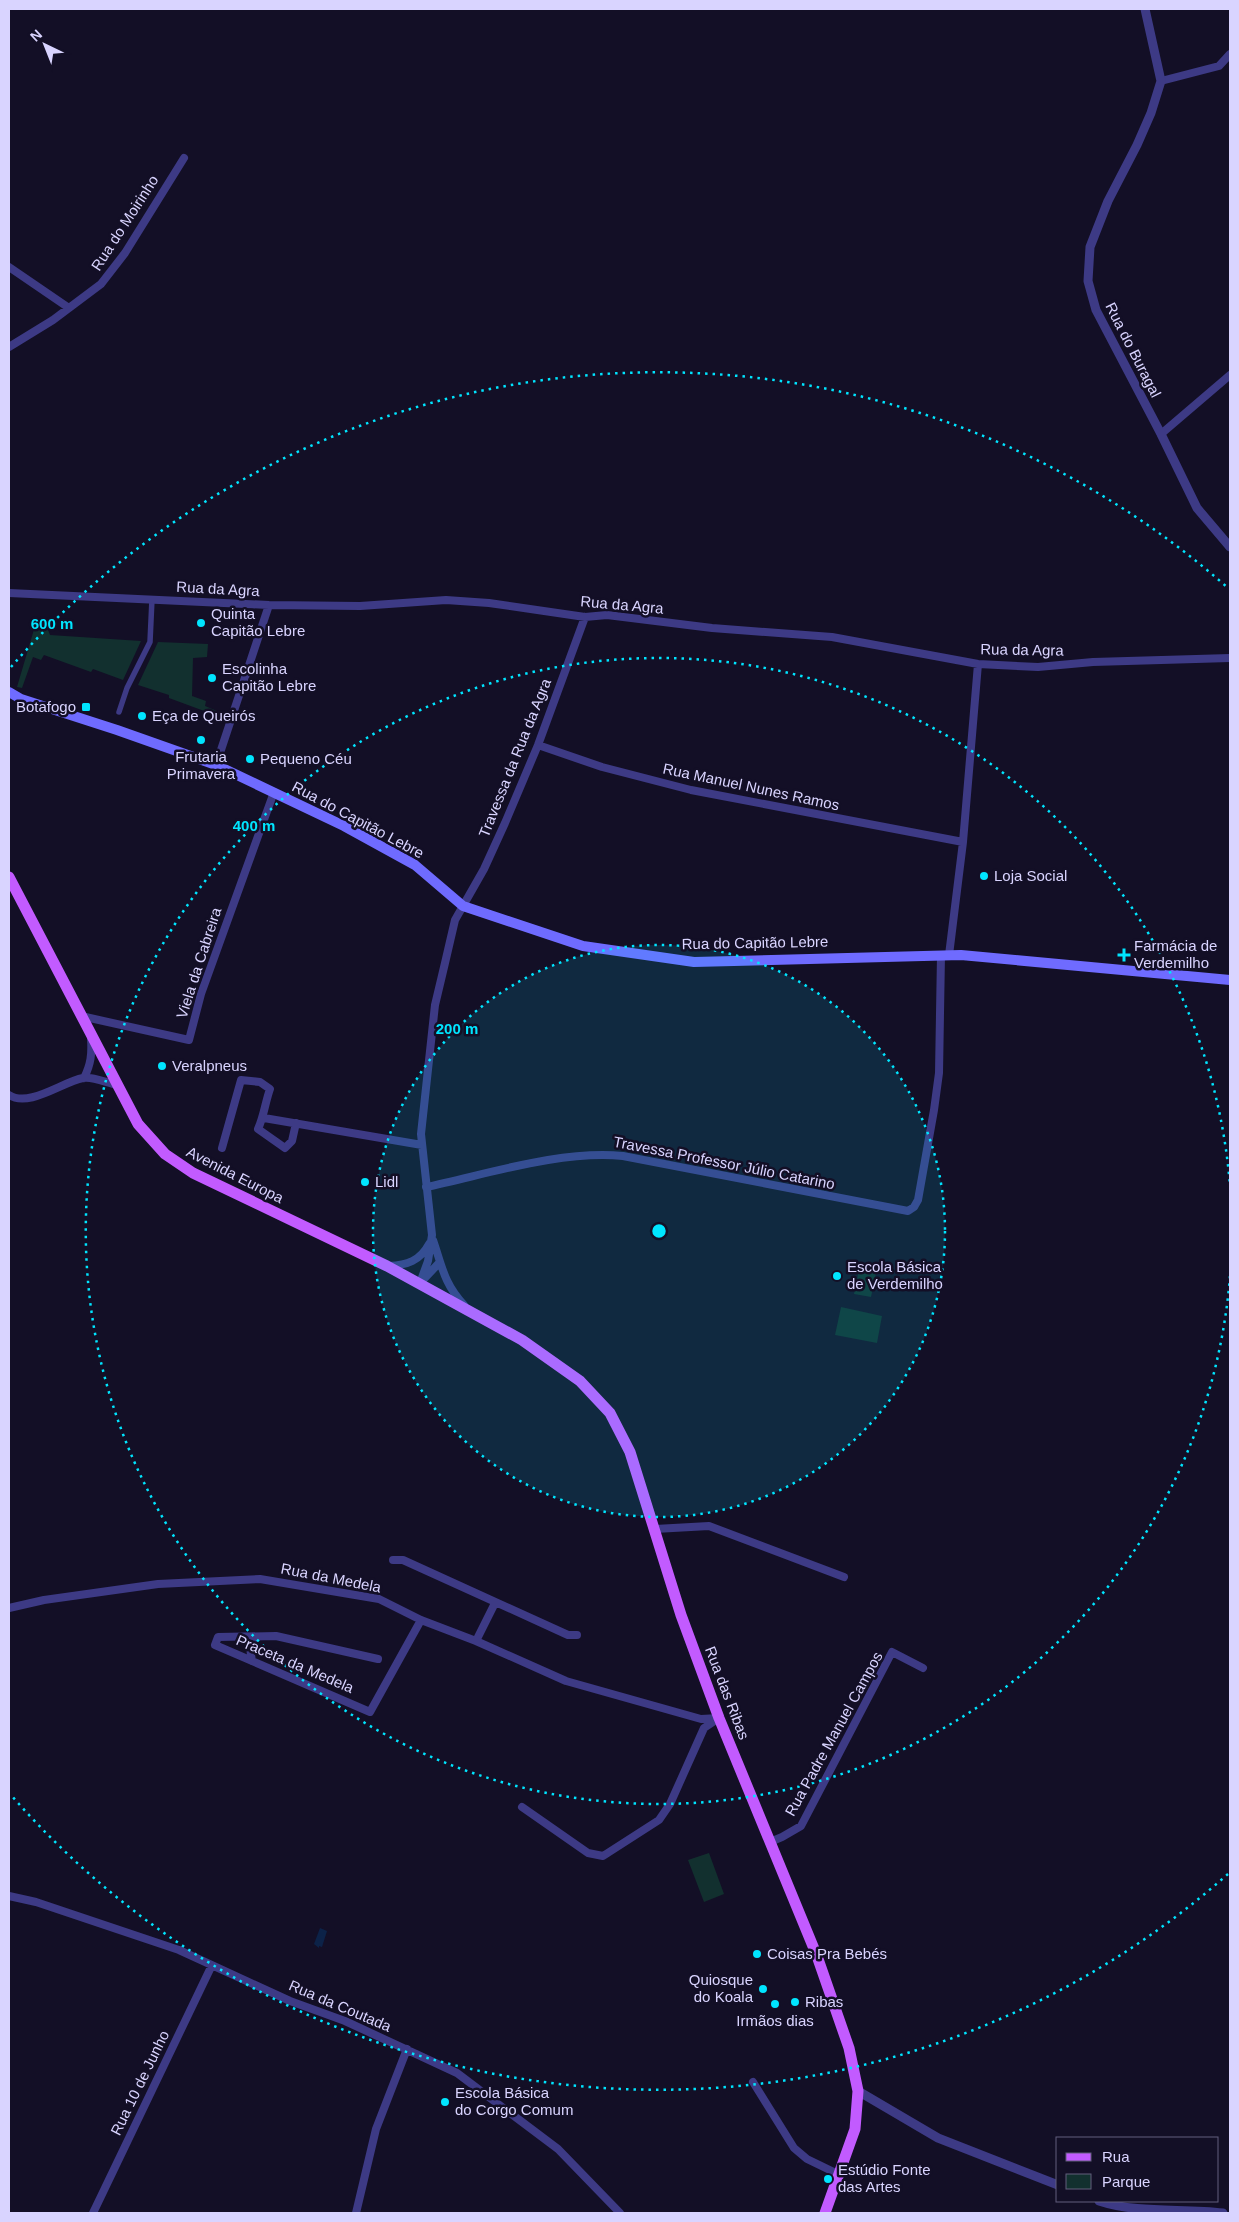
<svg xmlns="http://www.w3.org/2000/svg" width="1239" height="2222" font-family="Arial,sans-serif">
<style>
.green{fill:#12302f}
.water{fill:#0c2248}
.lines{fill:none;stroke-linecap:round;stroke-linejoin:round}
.pedestrian{stroke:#3d3a85;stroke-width:5.5}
.minor{stroke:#3d3a85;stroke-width:8}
.tertiary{stroke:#3d3a85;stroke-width:9}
.secondary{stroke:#6f6bff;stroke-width:10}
.primary{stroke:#c25bff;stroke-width:11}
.ring{fill:none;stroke:#00e5ff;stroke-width:2.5;stroke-dasharray:2.5 5}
.poi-dot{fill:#00e5ff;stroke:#130f26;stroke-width:2}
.labels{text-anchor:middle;stroke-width:5;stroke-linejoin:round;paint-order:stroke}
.street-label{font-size:15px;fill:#d9d4ff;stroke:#130f26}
.poi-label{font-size:15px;fill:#d9d4ff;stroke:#130f26;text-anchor:start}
.centre{fill:#00e5ff;stroke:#130f26;stroke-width:2.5}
.ring-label{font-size:15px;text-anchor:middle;font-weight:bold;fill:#00e5ff;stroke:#130f26;stroke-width:5;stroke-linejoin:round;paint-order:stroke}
</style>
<rect width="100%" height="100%" fill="#130f26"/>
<path class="green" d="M35,626l12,1 3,8 91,6 -18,39 -30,-11 -2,3 -47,-17 -3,5 -8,-3 -11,31 -5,-1z
M158,642l50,2 -1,13 -14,1 -1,38 14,5 -1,5 12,5v3l-2,1 -46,-17v-3l-31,-10z
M859,1270l17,3 -5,24 -17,-3z
M841,1307l41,9 -5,27 -42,-8z
M709,1853l15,41 -20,8 -16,-42z"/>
<path class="water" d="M320,1928l7,3 -5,16 -3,-1v2l-5,-4z"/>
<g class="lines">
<path class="pedestrian" d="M119,712l8,-24 23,-46 2,-43"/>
<path class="minor" d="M1161,81l58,-15 11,-12
M9,267l60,41
M9,347l44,-27 48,-36 24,-31 59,-95
M1161,434l69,-59
M9,593l260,12 91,1 86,-6 43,3 96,14 22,-2 105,13 120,9 146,27 60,3 55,-5 137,-4
M538,745l64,22 89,23 272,52
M216,765l53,-160
M949,955l14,-113 15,-178
M81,1016l108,24 12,-46 73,-202
M84,1078c7,-14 8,-24 7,-39
M9,1095c20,13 53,-13 74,-17 9,-2 24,5 34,7
M264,1118l158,27
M222,1148l19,-68 19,2 10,7c-5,14 -6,27 -12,40l27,19 7,-7 4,-18
M426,1187c62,-13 134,-37 197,-31l285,55 6,-4 4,-7 16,-90 5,-37 2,-118
M433,1240c9,26 11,44 31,65
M389,1266c18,-1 31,-5 40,-22
M421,1282l18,-19
M420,1283l8,-22 4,-26 -11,-101 14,-129 10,-42 10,-43 29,-51 21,-46 33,-78 47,-128
M655,1529l54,-3 135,51
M393,1560h10l165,75h9
M9,1608l35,-8 114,-16 102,-5 119,20 42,21 55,21 90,40 135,38 18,-1
M476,1641l19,-38
M378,1659l-102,-23 -58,1 -3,8 155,67 51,-92
M252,1661l-2,-13 5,-11
M522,1807l66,46 15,3 56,-36 11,-16 34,-76 15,-10
M770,1842l12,-5 19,-11 91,-174 31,16
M9,1896l27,6 143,48 111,51 55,20 112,52 101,76 62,64
M753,2082l41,66 13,11 33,16
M93,2213l119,-248
M356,2213l20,-84 31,-80"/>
<path class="tertiary" d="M1145,9l16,72 -10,32 -14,32 -29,56 -18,46 -2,34 8,29 65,124 36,74 33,39
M858,2091l80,47 120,47
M1099,2201c39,13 83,7 124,12"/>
<path class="secondary" d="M9,692l12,7 96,31 99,35 128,61 71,39 48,41 120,40 111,16 267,-7 269,25"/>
<path class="primary" d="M9,877l129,247 27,30 28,19 194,93 135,74 58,41 30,32 20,39 51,163 38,103 98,238 32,92 9,43 -3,38 -30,84"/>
</g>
<circle cx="659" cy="1231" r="286" fill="#00e5ff" fill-opacity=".12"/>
<g class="ring">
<circle cx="659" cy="1231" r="286"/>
<path d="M1230 1276A573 573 0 1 1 1230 1186"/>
<path d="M1228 1874A859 859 0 0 1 11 1795M11 667A859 859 0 0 1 1228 588"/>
</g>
<g class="poi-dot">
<circle cx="201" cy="623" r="5"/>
<circle cx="212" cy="678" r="5"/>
<rect x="81" y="702" width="10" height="10" rx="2.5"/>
<circle cx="142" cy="716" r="5"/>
<circle cx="201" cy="740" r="5"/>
<circle cx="250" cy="759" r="5"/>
<circle cx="984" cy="876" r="5"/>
<path d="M1121.5 947.5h5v5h5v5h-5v5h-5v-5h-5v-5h5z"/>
<circle cx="162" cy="1066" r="5"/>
<circle cx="365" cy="1182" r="5"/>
<circle cx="837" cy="1276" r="5"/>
<circle cx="757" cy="1954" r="5"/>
<circle cx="763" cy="1989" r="5"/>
<circle cx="795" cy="2002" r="5"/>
<circle cx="775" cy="2004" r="5"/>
<circle cx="445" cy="2102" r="5"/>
<circle cx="828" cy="2179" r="5"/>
</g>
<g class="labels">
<g class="street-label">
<text transform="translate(125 223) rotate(-57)" y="5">Rua do Moirinho</text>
<text transform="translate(1133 350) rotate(63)" y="5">Rua do Buragal</text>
<text transform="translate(218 589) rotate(3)" y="5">Rua da Agra</text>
<text transform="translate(622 605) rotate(5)" y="5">Rua da Agra</text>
<text transform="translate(1022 650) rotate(1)" y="5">Rua da Agra</text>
<text transform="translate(515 758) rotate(-68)" y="5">Travessa da Rua da Agra</text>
<text transform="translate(751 787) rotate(12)" y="5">Rua Manuel Nunes Ramos</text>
<text transform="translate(358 820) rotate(28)" y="5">Rua do Capitão Lebre</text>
<text transform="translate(755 943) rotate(-1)" y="5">Rua do Capitão Lebre</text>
<text transform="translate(199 963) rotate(-72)" y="5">Viela da Cabreira</text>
<text transform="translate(724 1163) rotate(11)" y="5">Travessa Professor Júlio Catarino</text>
<text transform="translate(235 1175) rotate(27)" y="5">Avenida Europa</text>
<text transform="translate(331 1578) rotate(11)" y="5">Rua da Medela</text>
<text transform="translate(295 1664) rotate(23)" y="5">Praceta da Medela</text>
<text transform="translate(727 1693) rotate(69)" y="5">Rua das Ribas</text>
<text transform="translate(834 1734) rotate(-61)" y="5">Rua Padre Manuel Campos</text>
<text transform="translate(340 2006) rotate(23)" y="5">Rua da Coutada</text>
<text transform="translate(140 2083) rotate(-64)" y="5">Rua 10 de Junho</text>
</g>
<g class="poi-label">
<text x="211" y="619">Quinta<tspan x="211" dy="17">Capitão Lebre</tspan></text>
<text x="222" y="674">Escolinha<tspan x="222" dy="17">Capitão Lebre</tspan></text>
<text x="76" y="712" text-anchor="end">Botafogo</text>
<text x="152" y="721">Eça de Queirós</text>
<text x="201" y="762" text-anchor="middle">Frutaria<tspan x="201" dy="17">Primavera</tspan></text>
<text x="260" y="764">Pequeno Céu</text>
<text x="994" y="881">Loja Social</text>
<text x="1134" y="951">Farmácia de<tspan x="1134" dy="17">Verdemilho</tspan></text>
<text x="172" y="1071">Veralpneus</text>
<text x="375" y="1187">Lidl</text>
<text x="847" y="1272">Escola Básica<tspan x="847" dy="17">de Verdemilho</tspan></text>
<text x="767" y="1959">Coisas Pra Bebés</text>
<text x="753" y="1985" text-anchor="end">Quiosque<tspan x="753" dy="17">do Koala</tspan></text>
<text x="805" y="2007">Ribas</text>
<text x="775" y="2026" text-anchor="middle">Irmãos dias</text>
<text x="455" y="2098">Escola Básica<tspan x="455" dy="17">do Corgo Comum</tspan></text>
<text x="838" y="2175">Estúdio Fonte<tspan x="838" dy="17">das Artes</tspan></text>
</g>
</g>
<circle cx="659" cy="1231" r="8" class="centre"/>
<g class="ring-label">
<text x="52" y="629">600 m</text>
<text x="254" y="831">400 m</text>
<text x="457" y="1034">200 m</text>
</g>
<rect width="1239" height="2222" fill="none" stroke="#d9d4ff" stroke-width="20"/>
<rect x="1056" y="2137" width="162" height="65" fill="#130f26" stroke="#625e7d"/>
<rect x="1066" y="2153" width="25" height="8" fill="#c25bff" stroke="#625e7d"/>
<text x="1102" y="2162" font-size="15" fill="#d9d4ff">Rua</text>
<rect x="1066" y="2174" width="25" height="15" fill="#12302f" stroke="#625e7d"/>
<text x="1102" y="2187" font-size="15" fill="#d9d4ff">Parque</text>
<g transform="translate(45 45) rotate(317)" stroke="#130f26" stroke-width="4" paint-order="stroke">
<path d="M0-4L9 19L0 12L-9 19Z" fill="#d9d4ff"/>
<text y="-8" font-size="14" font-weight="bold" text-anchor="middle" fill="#d9d4ff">N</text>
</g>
</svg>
